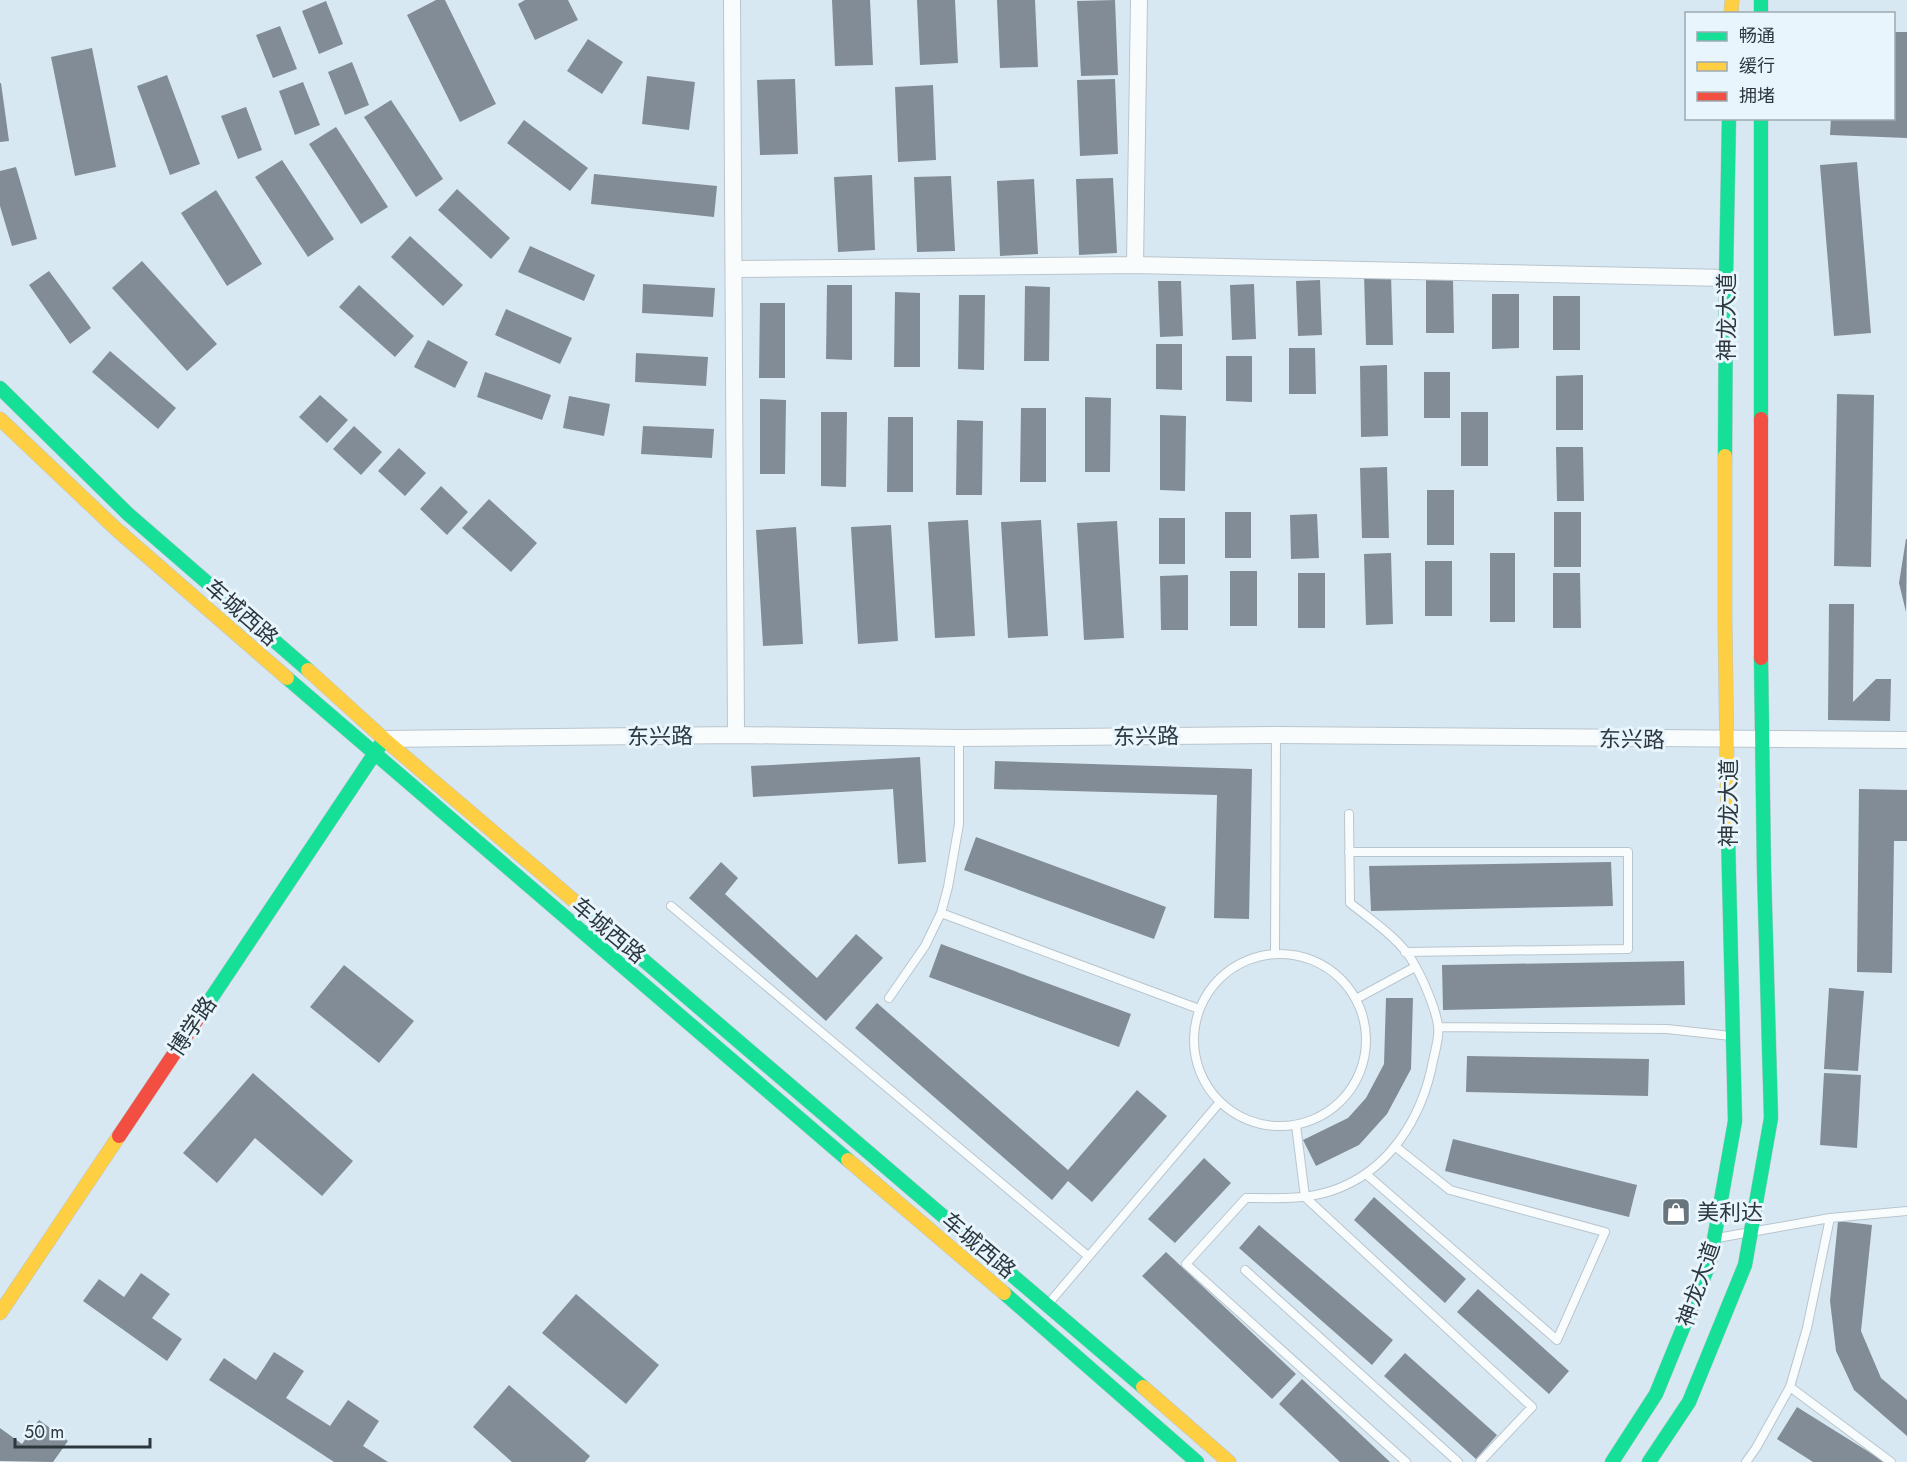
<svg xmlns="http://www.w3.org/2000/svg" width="1907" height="1462" font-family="Jost,'Noto Sans SC',sans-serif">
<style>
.building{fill:#828c96}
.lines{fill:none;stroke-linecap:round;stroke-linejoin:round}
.lane-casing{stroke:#b9c5cd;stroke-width:10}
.street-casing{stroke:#b9c5cd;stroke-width:18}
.fast-casing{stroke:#b9c5cd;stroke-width:15}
.slow-casing{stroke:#b9c5cd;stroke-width:15}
.jam-casing{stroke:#b9c5cd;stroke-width:15}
.lane{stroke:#f9fcfd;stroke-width:8}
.street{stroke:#f9fcfd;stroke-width:16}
.fast{stroke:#16e098;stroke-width:14}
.slow{stroke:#ffcf43;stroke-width:14}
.jam{stroke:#f24e42;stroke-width:14}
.labels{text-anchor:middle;stroke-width:6;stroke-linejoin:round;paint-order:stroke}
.street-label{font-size:22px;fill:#2c373e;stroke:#e9f5fd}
.poi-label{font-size:22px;fill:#2c373e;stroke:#e9f5fd;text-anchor:start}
</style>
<rect width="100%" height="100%" fill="#d8e8f2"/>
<path class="building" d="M436,0h9l51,104 -36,18 -53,-107z
M525,0h43l10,20 -43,20 -17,-36z
M832,0h38l3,65 -38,1z
M917,0h38l3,63 -38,2z
M997,0h38l3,67 -38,1z
M1115,0l3,75 -37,1 -4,-75z
M326,1l17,43 -24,10 -17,-43z
M280,26l17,43 -24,9 -17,-43z
M1895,32h12v106l-77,-3 1,-17h63z
M588,39l35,23 -21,32 -35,-23z
M92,48l24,119 -41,9 -24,-119z
M352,62l17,43 -24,10 -17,-43z
M167,75l33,89 -30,11 -33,-89z
M647,76l48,6 -6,48 -47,-6z
M795,79l3,75 -38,1 -3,-75z
M1115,79l3,75 -38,2 -3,-76z
M303,82l17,43 -25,10 -16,-44z
M0,83h1l8,58 -9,1z
M933,85l3,75 -38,2 -3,-75z
M391,100l52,79 -27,18 -52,-80z
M246,107l16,43 -24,9 -17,-43z
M524,120l64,48 -18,23 -63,-48z
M336,127l52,80 -27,17 -52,-80z
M282,160l52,79 -26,18 -53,-80z
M1857,162l14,171 -37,3 -14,-171z
M16,167l21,72 -25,7 -12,-40v-35z
M594,174l123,12 -3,31 -123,-13z
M872,175l3,75 -37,2 -4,-75z
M951,176l4,75 -38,1 -3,-75z
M1113,178l4,75 -38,2 -3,-76z
M1034,179l4,75 -38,2 -3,-75z
M457,189l53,49 -19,21 -53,-49z
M216,190l46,74 -35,22 -46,-73z
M410,236l53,49 -20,21 -52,-49z
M530,246l65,29 -11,26 -66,-29z
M142,261l75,83 -30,27 -75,-83z
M49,271l42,57 -21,16 -41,-59z
M1364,274h27l2,71h-27z
M1426,279h27l1,54h-28z
M1320,280l2,55 -24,1 -2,-55z
M1158,281h23l2,55 -23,1z
M643,284l72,4 -2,29 -71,-4z
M1254,284l2,55 -24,1 -2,-55z
M359,285l55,51 -19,21 -56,-50z
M827,285h25v75l-26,-1z
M1025,286l25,1 -1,74h-25z
M895,292l25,1v74h-26z
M1492,294h27v54l-27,1z
M959,295h26l-1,75 -26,-1z
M1553,296h27v54h-27z
M760,303h25v75h-26z
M506,309l66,29 -12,26 -65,-29z
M428,340l40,22 -13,26 -41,-21z
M1156,344h26v46l-26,-1z
M1289,348h26l1,46h-27z
M110,351l66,57 -18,21 -66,-57z
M636,353l72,4 -2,29 -71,-4z
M1226,356h26v46l-26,-1z
M1387,365l1,71 -27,1 -1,-71z
M485,372l66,23 -9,25 -65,-23z
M1424,372h26v46h-26z
M1583,375v55h-27v-54z
M1837,394l37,1 -3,172 -37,-1z
M320,395l28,25 -21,23 -28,-26z
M569,396l41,8 -6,32 -41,-8z
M1085,397l26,1 -1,74h-25z
M760,399l26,1 -1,74h-25z
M1021,408h25v74h-26z
M821,412h26l-1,75 -25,-1z
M1461,412h27v54h-27z
M1160,415l26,1 -1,75 -25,-1z
M888,417h25v75h-26z
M957,420l26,1 -1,74h-26z
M354,426l28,26 -21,23 -28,-26z
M643,426l71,3 -2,29 -71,-4z
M1556,447h27l1,54h-27z
M399,448l27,25 -21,23 -27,-25z
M1387,467l2,71h-27l-2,-70z
M441,486l27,26 -21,23 -27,-26z
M1427,490h27v55h-27z
M489,499l48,44 -26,29 -49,-44z
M1225,512h26v46h-26z
M1554,512h27v55h-27z
M1317,514l2,44 -28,1 -1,-44z
M1159,518h26v46h-26z
M968,520l7,116 -40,2 -7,-116z
M1041,520l7,116 -40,2 -7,-116z
M1117,521l7,117 -40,2 -7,-117z
M891,525l7,116 -40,3 -7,-117z
M796,527l7,117 -40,2 -7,-116z
M1906,539h1l-1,73 -7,-29z
M1391,553l2,71 -27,1 -2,-71z
M1490,553h25v69h-25z
M1425,561h27v55h-27z
M1230,571h27v55h-27z
M1298,573h27v55h-27z
M1553,573h27l1,55h-28z
M1188,575v55h-27l-1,-54z
M1829,604h25l-1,98 23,-23h15l-1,42 -62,-1z
M920,757l6,105 -28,2 -5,-75 -140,8 -2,-31z
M995,761l257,8 -3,150 -35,-1 3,-123 -223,-6z
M1859,789l48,1v51h-13l-2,132 -35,-1z
M976,837l190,70 -12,32 -190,-69z
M721,862l17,16 -13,16 92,84 39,-44 27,24 -57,63 -137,-123z
M1611,862l2,44 -242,5 -2,-45z
M941,944l190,70 -12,33 -190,-70z
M1684,961l1,44 -242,5 -1,-45z
M344,965l70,56 -35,42 -69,-56z
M1829,988l35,3 -6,80 -34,-2z
M1386,998h27l-2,71 -24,45 -28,31 -43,21 -13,-26 45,-22 18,-20 18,-34z
M877,1003l191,167 69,-80 30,26 -75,86 -24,-21 -16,19 -197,-172z
M1467,1056l182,3 -1,37 -182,-4z
M253,1073l100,88 -31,35 -67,-58 -38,45 -34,-30z
M1824,1073l37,2 -4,73 -37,-3z
M1453,1139l184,46 -8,32 -184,-46z
M1204,1158l27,25 -56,60 -27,-24z
M1374,1197l92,82 -21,24 -91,-83z
M1838,1221l34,4 -11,106 20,47 26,22v36l-53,-46 -18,-39 -6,-50z
M1259,1225l134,115 -21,25 -133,-117z
M1166,1252l130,122 -24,25 -130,-123z
M141,1273l29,21 -18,24 30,21 -15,22 -84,-60 16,-22 25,18z
M1478,1289l91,82 -20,23 -92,-82z
M576,1294l83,71 -33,39 -84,-71z
M274,1352l30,19 -18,27 44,28 18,-26 31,21 -16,25 25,16h-54l-125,-82 15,-22 32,22z
M1405,1353l92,82 -21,24 -92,-83z
M1302,1379l88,83h-50l-61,-58z
M509,1385l81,71 -5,6h-73l-39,-35z
M1797,1407l88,55h-72l-36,-23z
M39,1420l29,21 -15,21 -53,-1v-33l22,16z"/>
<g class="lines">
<g class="lane-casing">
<path id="lane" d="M1349,814l1,89c20,16 51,37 63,59 10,17 22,45 25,63 2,11 -3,26 -5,36 -11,57 -44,111 -102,130 -27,9 -56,7 -85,7l-60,66 220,198
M1349,852h279v97l-223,3
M671,906l417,350
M941,913l258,96
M1275,953l1,-218
M1194 1040a86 86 0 1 1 172 0a86 86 0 1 1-172 0Z
M889,998l36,-52 16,-33 7,-26 11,-63v-86
M1356,999l59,-32
M1438,1027l229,2 64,7
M1296,1125l9,72 227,210 -52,55
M1366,1174l191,166 48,-108 -155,-42 -54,-43
M1717,1238l113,-20 77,-7
M1245,1270l213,192
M1049,1303l171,-201
M1790,1387l101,75
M1746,1462l10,-14 34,-61 17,-59 23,-110"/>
</g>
<g class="street-casing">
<path id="street" d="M732,0l4,735
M1135,265l4,-265
M735,269l400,-4 591,13
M384,739l352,-4 223,3 317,-3 631,5"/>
</g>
<g class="fast-casing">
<path id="fast" d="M1761,0v14
M1761,118v301
M0,388l128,126 180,156
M1725,456l1,-178 3,-160
M287,678l561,482
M579,905l564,482
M204,1009l179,-268
M1004,1293l193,169
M1612,1462l44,-68 54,-132 25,-141 -7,-287
M1649,1462l40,-60 56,-137 26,-147 -7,-248 -3,-212"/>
</g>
<g class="slow-casing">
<path id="slow" d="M1731,14l1,-14
M0,419l116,110 171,149
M1725,456v166l3,212
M308,670l76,69 195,166
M848,1160l156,133
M0,1313l119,-177
M1143,1387l86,75"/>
</g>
<g class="jam-casing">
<path id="jam" d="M1761,419v239
M119,1136l85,-127"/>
</g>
<use href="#lane" class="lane"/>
<use href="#street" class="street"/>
<use href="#fast" class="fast"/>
<use href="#slow" class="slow"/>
<use href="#jam" class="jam"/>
</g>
<defs>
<g id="shop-square" transform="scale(1.5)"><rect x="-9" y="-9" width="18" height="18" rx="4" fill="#68757d" stroke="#e9f5fd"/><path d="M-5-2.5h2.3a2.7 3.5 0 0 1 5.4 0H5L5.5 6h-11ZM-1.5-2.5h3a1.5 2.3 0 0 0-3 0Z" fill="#fff"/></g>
</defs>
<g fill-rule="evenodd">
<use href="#shop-square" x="1676" y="1212"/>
</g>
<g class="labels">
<g class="street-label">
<text transform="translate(1726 317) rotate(-90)" y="8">神龙大道</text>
<text transform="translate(242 612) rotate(41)" y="8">车城西路</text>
<text transform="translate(660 736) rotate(-1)" y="8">东兴路</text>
<text transform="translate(1146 736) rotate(-1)" y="8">东兴路</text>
<text transform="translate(1632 739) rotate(1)" y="8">东兴路</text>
<text transform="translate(1728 803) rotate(-90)" y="8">神龙大道</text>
<text transform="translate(609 930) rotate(40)" y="8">车城西路</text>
<text transform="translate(192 1026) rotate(-56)" y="8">博学路</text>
<text transform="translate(979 1245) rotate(40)" y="8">车城西路</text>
<text transform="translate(1698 1284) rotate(-71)" y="8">神龙大道</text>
</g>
<g class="poi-label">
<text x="1697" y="1220">美利达</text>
</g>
</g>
<rect x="1685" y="12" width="210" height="108" fill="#e9f5fd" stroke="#9da9b1" stroke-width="1.5"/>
<rect x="1697" y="32" width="30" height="9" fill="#16e098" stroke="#9da9b1" stroke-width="1.5"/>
<text x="1739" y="42" font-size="18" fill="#2c373e">畅通</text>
<rect x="1697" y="62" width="30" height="9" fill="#ffcf43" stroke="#9da9b1" stroke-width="1.5"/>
<text x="1739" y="72" font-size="18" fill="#2c373e">缓行</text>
<rect x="1697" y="92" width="30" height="9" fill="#f24e42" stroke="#9da9b1" stroke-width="1.5"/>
<text x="1739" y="102" font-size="18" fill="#2c373e">拥堵</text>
<path d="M15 1438v9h135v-9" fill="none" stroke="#2c373e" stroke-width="3"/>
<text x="24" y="1438" font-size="18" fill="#2c373e" stroke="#e9f5fd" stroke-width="4.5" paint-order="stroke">50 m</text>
</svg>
